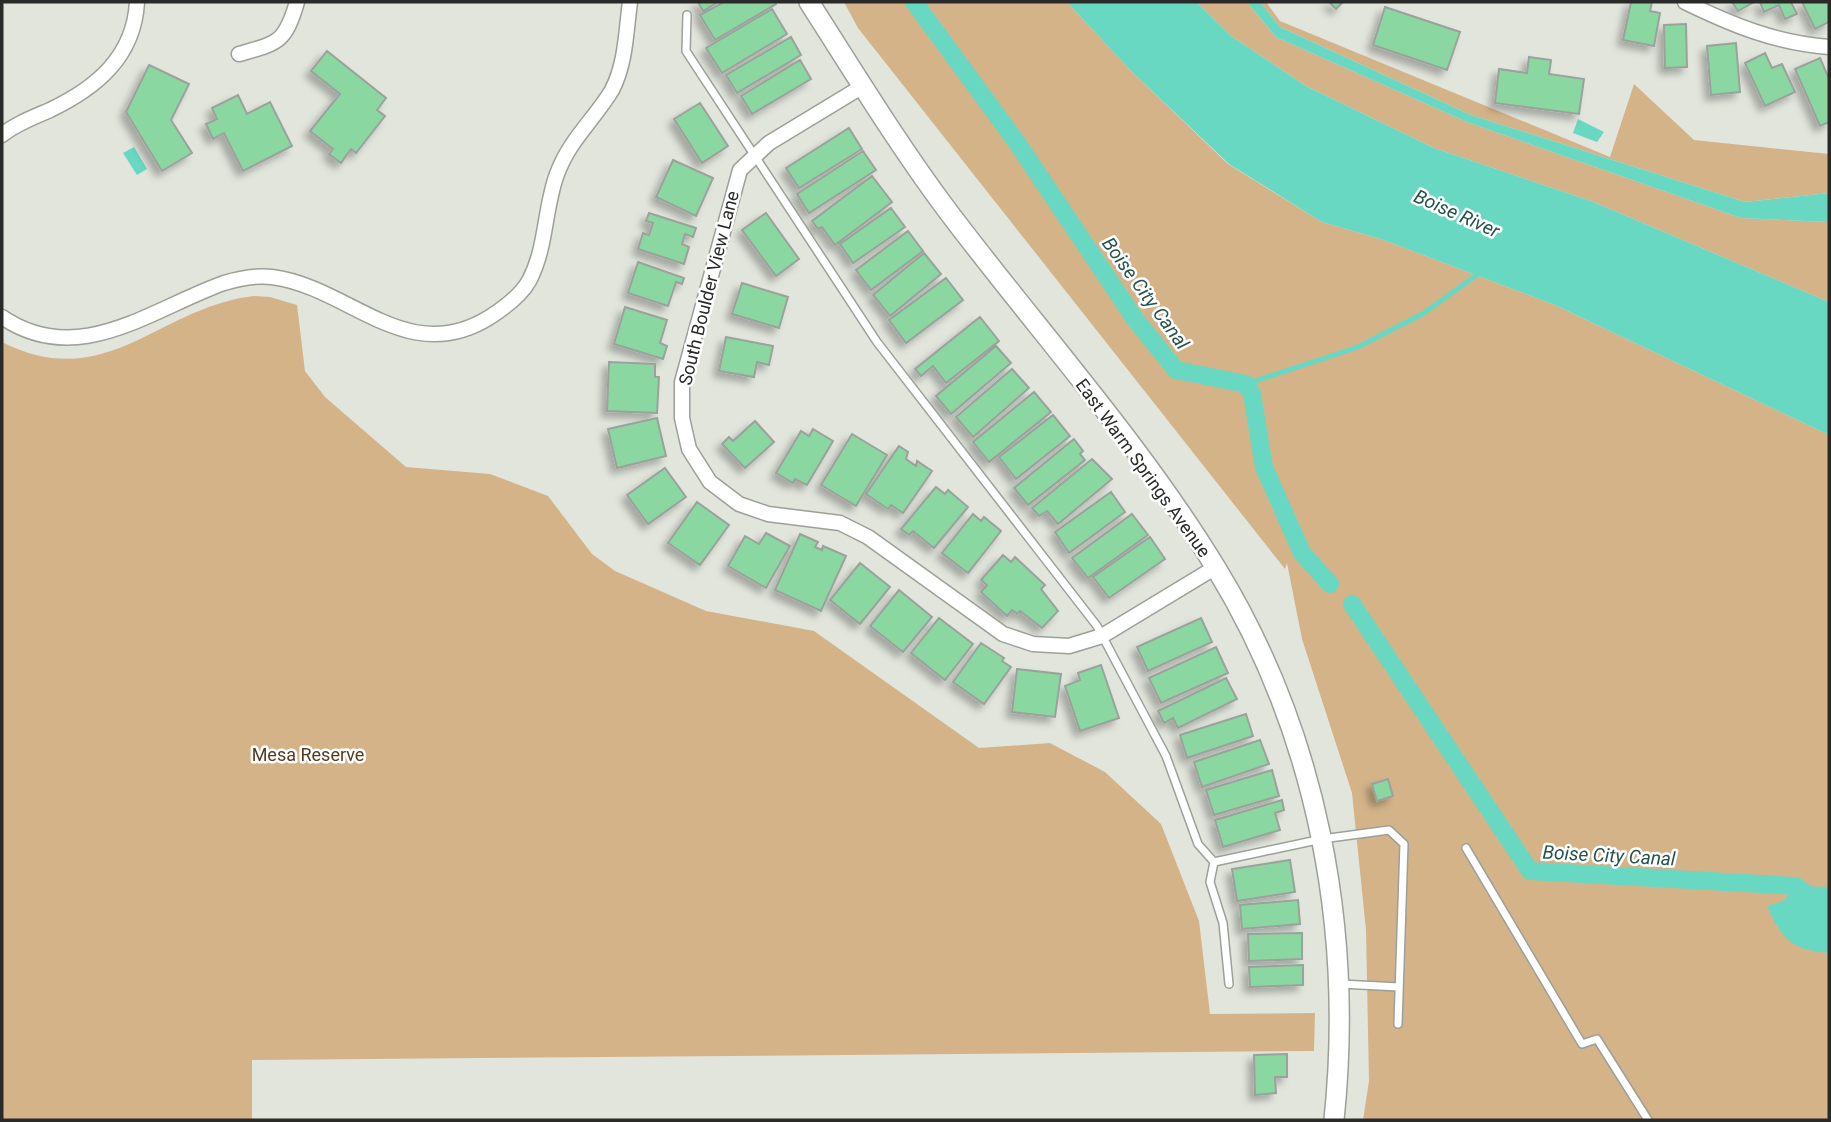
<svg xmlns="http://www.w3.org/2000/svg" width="1831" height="1122" font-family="Roboto,sans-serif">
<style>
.green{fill:#d4b389}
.water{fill:#68d8c2}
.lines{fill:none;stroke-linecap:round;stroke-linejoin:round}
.stream{stroke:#68d8c2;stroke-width:5}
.canal{stroke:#68d8c2;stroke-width:18}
.building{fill:#8bd7a1;stroke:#9aa29c;stroke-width:2;filter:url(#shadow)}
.lane-casing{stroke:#9ca098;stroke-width:10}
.street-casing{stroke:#9ca098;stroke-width:17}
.secondary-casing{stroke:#9ca098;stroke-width:22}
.lane{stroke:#fff;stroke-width:7}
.street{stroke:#fff;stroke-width:14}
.secondary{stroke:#fff;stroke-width:19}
.labels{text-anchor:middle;stroke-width:5;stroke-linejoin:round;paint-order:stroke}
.street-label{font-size:18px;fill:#2a2b28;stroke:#fff}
.park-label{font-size:18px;fill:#543d1f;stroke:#fff}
.water-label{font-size:19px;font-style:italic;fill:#24544b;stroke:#fff}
</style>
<defs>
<filter id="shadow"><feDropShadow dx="-5.5" dy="5.5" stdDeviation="3.5" flood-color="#0004"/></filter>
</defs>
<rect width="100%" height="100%" fill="#e1e5dc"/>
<path class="green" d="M844,2h223l64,69 97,93 94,58 59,17 174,66 274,130v685h-466l6,-39 -3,-151 -14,-137 -50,-154 -15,-76 -2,6 -427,-541z
M1196,2h51l29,35 191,85 274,96 88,4v80l-238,-101 -157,-53 -128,-62 -75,-50z
M1260,2h6l14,19 330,136 24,-73 60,56 135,14v39l-84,9 -274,-87 -191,-88z
M254,296l16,1 27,8 8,66 20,26 81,70 84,7 58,22 44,58 23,17 91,40 108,20 165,117 71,-5 55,29 56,52 38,97 11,93 105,-1 -1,38 -1062,9v60h-250v-778c105,53 156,-35 252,-46z"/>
<path class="water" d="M1067,2h129l35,34 75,50 128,62 157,53 238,101v133l-274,-130 -174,-66 -59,-17 -93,-58 -98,-93z
M1247,2h13l20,25 191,88 274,87 84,-9v29l-88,-4 -274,-96 -191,-85z
M1578,119l26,13 -7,10 -24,-9z
M134,147l13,22 -10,6 -14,-22z
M1796,886l33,1v66c-38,-3 -47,-14 -62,-47l16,-5z"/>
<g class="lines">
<path class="stream" d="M1246,384l112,-37 66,-34 54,-39"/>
<path class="canal" d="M914,2l104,142 117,175 41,51 70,14 6,10 12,73 38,86 28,31
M1352,604l178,267 266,15 33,26"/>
</g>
<path class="building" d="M698,2h20l-15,9z
M724,2h51l1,2 -61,36 -15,-25z
M1329,2h14l-7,7z
M1631,2h21l-2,9 10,2 -6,33 -31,-6z
M1732,2h22l-16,9z
M1760,2h31l6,12 -12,5 -6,-14 -15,7z
M1802,2h27v20l-14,7z
M1385,7l75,25 -13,38 -74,-25z
M772,9l15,25 -65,39 -16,-25z
M1686,24l1,43 -22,1 -1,-43z
M791,37l10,18 -64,38 -11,-18z
M1736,43l4,49 -29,3 -4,-49z
M327,51l59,47 -9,12 8,6 -29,37 -5,-4 -10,14 -12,-9 4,-5 -23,-18 30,-37 -29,-23z
M1765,53l7,15 10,-4 13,28 -30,14 -20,-43z
M1529,57l22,3 -2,14 35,5 -5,35 -84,-11 4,-34 28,4z
M1820,58l9,21v43l-9,4 -25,-57z
M800,60l11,19 -59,35 -11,-18z
M149,65l40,19 -18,36 21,33 -30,18 -36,-59z
M238,95l9,19 23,-12 22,44 -49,25 -19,-38 -11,6 -7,-15 11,-5 -5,-11z
M700,103l28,43 -26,17 -28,-44z
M849,128l13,21 -63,39 -13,-20z
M863,151l13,19 -67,43 -12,-19z
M673,160l40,18 -17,38 -40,-19z
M872,176l20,26 -57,43 -13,-18 -4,2 -6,-8z
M891,208l14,19 -52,36 -13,-19z
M649,213l47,15 -3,9 -8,-3 -3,10 7,3 -5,17 -46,-15 5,-16 6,2 4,-12 -7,-2z
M766,213l33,46 -23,17 -34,-46z
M908,231l15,20 -52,39 -15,-20z
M924,253l17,21 -51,42 -17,-21z
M638,262l46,16 -2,6 -6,-2 -8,24 -40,-13z
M946,278l17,22 -57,43 -17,-23z
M742,283l46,14 -9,31 -47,-14z
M625,307l42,13 -7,23 7,3 -4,13 -49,-15z
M980,317l19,24 -53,42 -13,-17 -12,10 -6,-7z
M726,337l47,9 -4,19 -12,-3 -3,15 -35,-6z
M996,346l15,17 -60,51 -15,-18z
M609,362l46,2v13h4l-2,36 -50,-2z
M1012,369l17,19 -56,49 -17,-20z
M1034,392l17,20 -62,50 -16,-20z
M1053,415l17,21 -54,43 -17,-22z
M657,418l9,38 -49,12 -9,-39z
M755,421l19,21 -29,26 -23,-24 7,-7 4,4z
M813,429l20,12 -26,44 -12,-6 -2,4 -17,-10 25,-42 8,5z
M852,434l35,21 -31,51 -35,-21z
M1074,439l9,12 -3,3 5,6 -57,45 -14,-17z
M899,446l9,6 -2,7 10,7 1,-5 15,10 -29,42 -12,-8 -3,4 -22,-15z
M1092,459l20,20 -54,45 -11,-13 -8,5 -7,-8z
M665,468l21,29 -38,27 -21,-29z
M936,487l9,7 3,-4 20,17 -34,41 -21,-17 -4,4 -8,-6z
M1111,492l14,20 -56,41 -14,-21z
M697,502l32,23 -29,40 -32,-22z
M973,514l8,7 3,-4 17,14 -33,42 -26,-20z
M1132,514l16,21 -60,43 -16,-20z
M766,533l24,13 -24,42 -38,-22 17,-30 14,8z
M800,534l18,8 -3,5 7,3 1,-4 23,10 -25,55 -46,-21z
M1150,537l15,22 -56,39 -16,-21z
M1003,555l8,7 4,-5 30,28 -4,4 17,22 -16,17 -22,-17 -3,3 -5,-4 -5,6 -26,-24 6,-7 -6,-5z
M860,563l30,24 -30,37 -30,-24z
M899,590l33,27 -29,35 -33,-26z
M939,618l34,26 -28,36 -34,-27z
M1201,618l11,24 -64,29 -11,-24z
M981,643l23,15 -2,3 9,6 -27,37 -31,-22z
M1216,647l12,26 -67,30 -12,-25z
M1101,665l18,53 -39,13 -15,-45 15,-6 -2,-7z
M1017,669l44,5 -6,43 -43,-5z
M1226,678l11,21 -59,29 -5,-10 -9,5 -6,-12z
M1246,714l7,22 -66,22 -7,-23z
M1260,740l9,24 -67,23 -8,-25z
M1272,770l7,26 -65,19 -8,-25z
M1388,779l5,17 -16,5 -5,-17z
M1282,800l2,10 -9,3 5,17 -57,17 -8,-27z
M1290,860l5,32 -58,9 -5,-32z
M1298,900l2,24 -58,5 -2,-24z
M1302,933v26l-53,2 -1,-27z
M1303,965v20l-53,2 -1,-20z
M1287,1054v23h-12l1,16 -21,2 -1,-40z"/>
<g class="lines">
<g class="lane-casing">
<path id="lane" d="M687,15l-1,36 191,291 220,284 69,130 32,88 16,18 -4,20 13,41 6,61
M1466,848l116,196 15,-5 51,81
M1214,862l108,-23 67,-9 15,14 -6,180
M1341,984l58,3"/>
</g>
<g class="street-casing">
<path id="street" d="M1685,2c47,23 91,41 144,45
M239,54c39,-11 46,-11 58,-52
M863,86l-94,57 -29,27 -58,212v36l7,31 21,33 29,22 29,10 72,9 28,14 135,97 30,10 36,2 33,-10 114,-69
M2,135c13,-11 32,-18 48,-25 46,-22 84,-53 87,-108
M2,317c76,52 149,-8 222,-34 16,-5 31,-8 48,-6 78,10 135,92 218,40 14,-9 31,-22 39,-36 18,-34 15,-72 28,-107 13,-35 37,-54 55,-84 14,-27 14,-59 18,-88"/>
</g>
<g class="secondary-casing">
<path id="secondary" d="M809,2c45,70 88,141 138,208 88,117 193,233 269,358 101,165 138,360 118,552"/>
</g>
<use href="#lane" class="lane"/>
<use href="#street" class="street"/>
<use href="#secondary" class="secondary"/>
</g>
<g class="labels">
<g class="street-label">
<text transform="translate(709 288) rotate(-76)" y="6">South Boulder View Lane</text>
<text transform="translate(1143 468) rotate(54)" y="6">East Warm Springs Avenue</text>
</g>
<g class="park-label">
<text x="308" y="761">Mesa Reserve</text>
</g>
<g class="water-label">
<text transform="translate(1457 213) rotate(24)" y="7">Boise River</text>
<text transform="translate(1146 293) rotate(54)" y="7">Boise City Canal</text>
<text transform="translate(1609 855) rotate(3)" y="7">Boise City Canal</text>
</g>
</g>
<rect width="1831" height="1122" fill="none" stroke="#2a2b28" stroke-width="7"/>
</svg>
